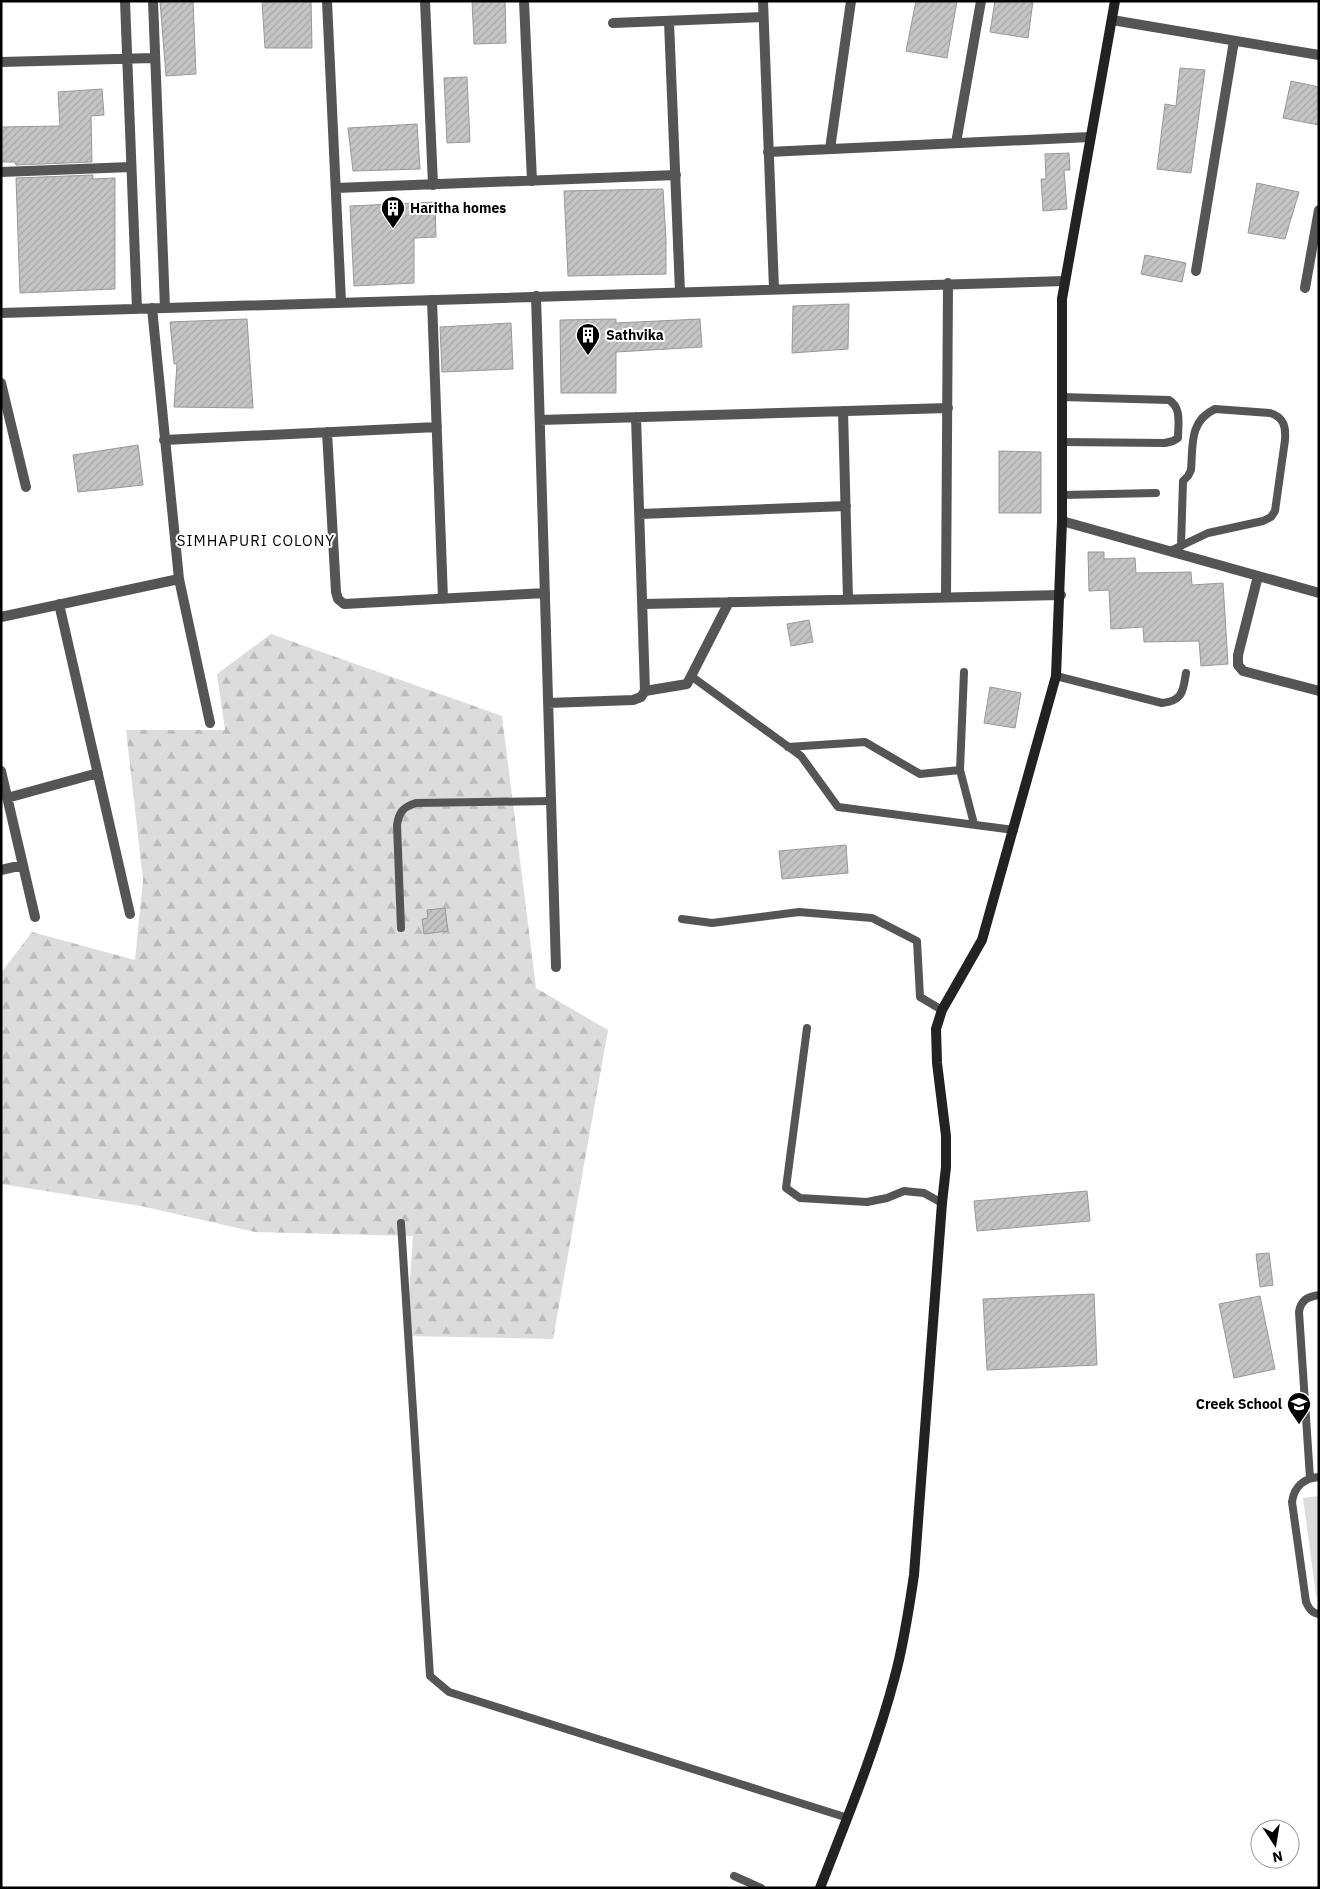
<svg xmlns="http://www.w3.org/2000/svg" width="1320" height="1889" font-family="'IBM Plex Sans',sans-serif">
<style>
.forest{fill:url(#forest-firs)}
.pitch{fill:#dcdcdc}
.building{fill:url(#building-hatch);stroke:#999}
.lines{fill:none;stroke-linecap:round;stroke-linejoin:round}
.lane{stroke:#555;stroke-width:8}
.street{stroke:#555;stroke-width:10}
.secondary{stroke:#222;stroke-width:10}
.labels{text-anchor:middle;stroke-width:4;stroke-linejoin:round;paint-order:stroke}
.poi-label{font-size:14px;font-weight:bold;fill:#000;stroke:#fff;text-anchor:start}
.neighbourhood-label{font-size:15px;letter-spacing:1px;fill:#000;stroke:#fff}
</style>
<defs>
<pattern id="forest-firs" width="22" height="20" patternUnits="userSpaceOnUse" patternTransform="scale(1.25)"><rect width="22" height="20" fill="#dcdcdc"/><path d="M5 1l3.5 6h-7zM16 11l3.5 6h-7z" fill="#bbb"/></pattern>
<pattern id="building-hatch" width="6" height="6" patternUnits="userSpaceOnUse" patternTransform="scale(1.25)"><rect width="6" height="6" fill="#c4c4c4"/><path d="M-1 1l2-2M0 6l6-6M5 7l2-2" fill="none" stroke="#a7a7a7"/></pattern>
</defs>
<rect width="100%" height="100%" fill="#fff"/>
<path class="forest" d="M271,634l231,82 34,272 72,42 -55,309 -147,-3 7,-100 -158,-4 -114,-26 -140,-22v-211l31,-41 103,28 8,-80 -17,-150h99l-8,-56z"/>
<path class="pitch" d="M1319,1496v102l-3,-3 -13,-97z"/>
<path class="building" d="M160,1h33l3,73 -30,2z
M262,1h49l1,47h-47z
M472,1h33l1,42 -32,1z
M916,1h41l-10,57 -41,-7z
M995,1h38l-5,37 -38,-6z
M1180,68l25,2 -14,103 -34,-4 8,-65 11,2z
M467,77l3,65 -23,1 -3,-65z
M1291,81l28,6v38l-36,-7z
M102,89l2,26 -13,1 1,46 -76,3 -1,-3h-14v-35l59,-1 -2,-34z
M417,124l3,45 -67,2 -5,-43z
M1069,153l1,17h-6l3,39 -24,2 -2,-32h5l-1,-25z
M93,175v4l22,-1v111l-95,4 -4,-115z
M1257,183l42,9 -14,47 -37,-6z
M663,189l3,51v34l-98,2 -4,-85z
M435,202l1,35 -22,1v45l-60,3 -4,-80z
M1145,255l41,8 -4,19 -41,-8z
M849,304l-1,45 -56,4 1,-47z
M247,319l6,89 -79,-1 3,-43h-3l-4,-42z
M616,319v4l84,-4 2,28 -86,5v41h-55l-1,-73z
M511,323l2,46 -71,3 -2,-45z
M138,445l5,40 -65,7 -5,-37z
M999,451l42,1v61h-42z
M1088,552h16v7l31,-1 1,15 55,-1 1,13 31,-2 5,81 -27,2 -2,-25 -55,1 -1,-15 -32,2 -2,-39 -20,1z
M809,620l4,22 -22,4 -4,-22z
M990,687l31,6 -6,35 -31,-5z
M846,845l2,28 -66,6 -3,-28z
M445,908l3,23 -24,3 -2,-15 6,-1 -1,-8z
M1087,1191l3,30 -113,10 -3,-30z
M1269,1253l4,32 -13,2 -4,-33z
M1094,1294l3,71 -110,5 -4,-71z
M1260,1296l15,73 -41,9 -15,-74z"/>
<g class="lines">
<path class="lane" d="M1061,397l108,3c13,8 9,24 9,38l-5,3 -8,2 -104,-1
M1062,495l94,-2
M1170,551l38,-18 55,-12 8,-4 4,-6 10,-71c1,-13 -1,-23 -15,-27l-55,-4c-26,12 -22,36 -24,61l-3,6 -5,5 -2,65
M964,672l-4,98 14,54
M691,676l110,80 37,51 176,23
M1056,676l106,27c21,-2 21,-12 24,-30
M788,747l77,-5 55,32 40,-4
M682,919l30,4 87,-11 73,6 45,23 3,56 22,13
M401,928l-4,-103c2,-13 6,-18 19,-22l135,-2
M807,1028l-21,160 14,10 67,4 20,-4 17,-7 20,2 18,10
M401,1223l29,453 19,16 399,126
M1319,1477c-15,1 -25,10 -27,25l14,100c3,7 6,11 13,12
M1310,1478l-11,-166c2,-12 8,-15 20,-17
M734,1876l27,12"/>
<path class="street" d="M125,1l12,308
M153,1l12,307
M327,1l14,301
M425,1l8,184
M524,1l8,180
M763,1l11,288
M1112,20l207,35
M669,22l11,270
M613,23l150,-6
M1,62l153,-4
M956,143l25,-142
M830,149l21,-148
M768,152l322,-15
M1,172l130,-5
M336,188l340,-13
M1196,271l38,-230
M1305,288l14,-78
M536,296l20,671
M432,300l11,299
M1,313l1064,-32
M1,383l25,104
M843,411l5,188
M540,420l408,-12
M327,432l9,160 2,7 6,5 201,-11
M164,440l273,-13
M640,514l206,-8
M1062,521l257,72
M1258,576l-20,79v10l5,6 76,20
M179,579l31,144
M946,597l2,-314
M59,604l71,310
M643,604l418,-9
M1,617l178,-38 -27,-271
M645,691l42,-7 42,-82
M548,703l85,-3 8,-3 4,-6 -9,-274
M1,771l34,146
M7,798l91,-25
M1,870l22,-5"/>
<path class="secondary" d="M820,1888c27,-70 56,-139 75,-212 9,-33 14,-67 19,-101l28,-372 4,-36v-31l-9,-73 -1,-34 6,-19 40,-70 74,-264 6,-155v-222l53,-298"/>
</g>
<defs>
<g id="building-pin" transform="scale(1.25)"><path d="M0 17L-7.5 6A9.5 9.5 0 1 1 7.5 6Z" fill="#000" stroke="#fff"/><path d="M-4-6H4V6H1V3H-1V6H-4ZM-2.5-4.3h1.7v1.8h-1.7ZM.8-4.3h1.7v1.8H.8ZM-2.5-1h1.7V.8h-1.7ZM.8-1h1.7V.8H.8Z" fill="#fff"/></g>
<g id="school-pin" transform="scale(1.25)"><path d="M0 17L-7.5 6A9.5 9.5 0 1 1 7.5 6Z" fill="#000" stroke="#fff"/><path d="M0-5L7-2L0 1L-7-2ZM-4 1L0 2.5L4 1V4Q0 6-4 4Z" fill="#fff"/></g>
</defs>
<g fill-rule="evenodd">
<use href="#building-pin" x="393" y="208"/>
<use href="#building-pin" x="588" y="335"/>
<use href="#school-pin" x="1299" y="1404"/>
</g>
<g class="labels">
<g class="poi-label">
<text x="410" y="213">Haritha homes</text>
<text x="606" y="340">Sathvika</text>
<text x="1282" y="1409" text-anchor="end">Creek School</text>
</g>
<g class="neighbourhood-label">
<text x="256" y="546">SIMHAPURI COLONY</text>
</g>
</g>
<rect width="1320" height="1889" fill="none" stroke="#000000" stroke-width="5"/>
<g transform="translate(1275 1844) rotate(168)"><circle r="24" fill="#ffffff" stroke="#999999"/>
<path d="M0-4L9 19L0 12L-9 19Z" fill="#000000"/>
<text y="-8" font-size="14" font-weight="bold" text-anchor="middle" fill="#000000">N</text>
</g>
</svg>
